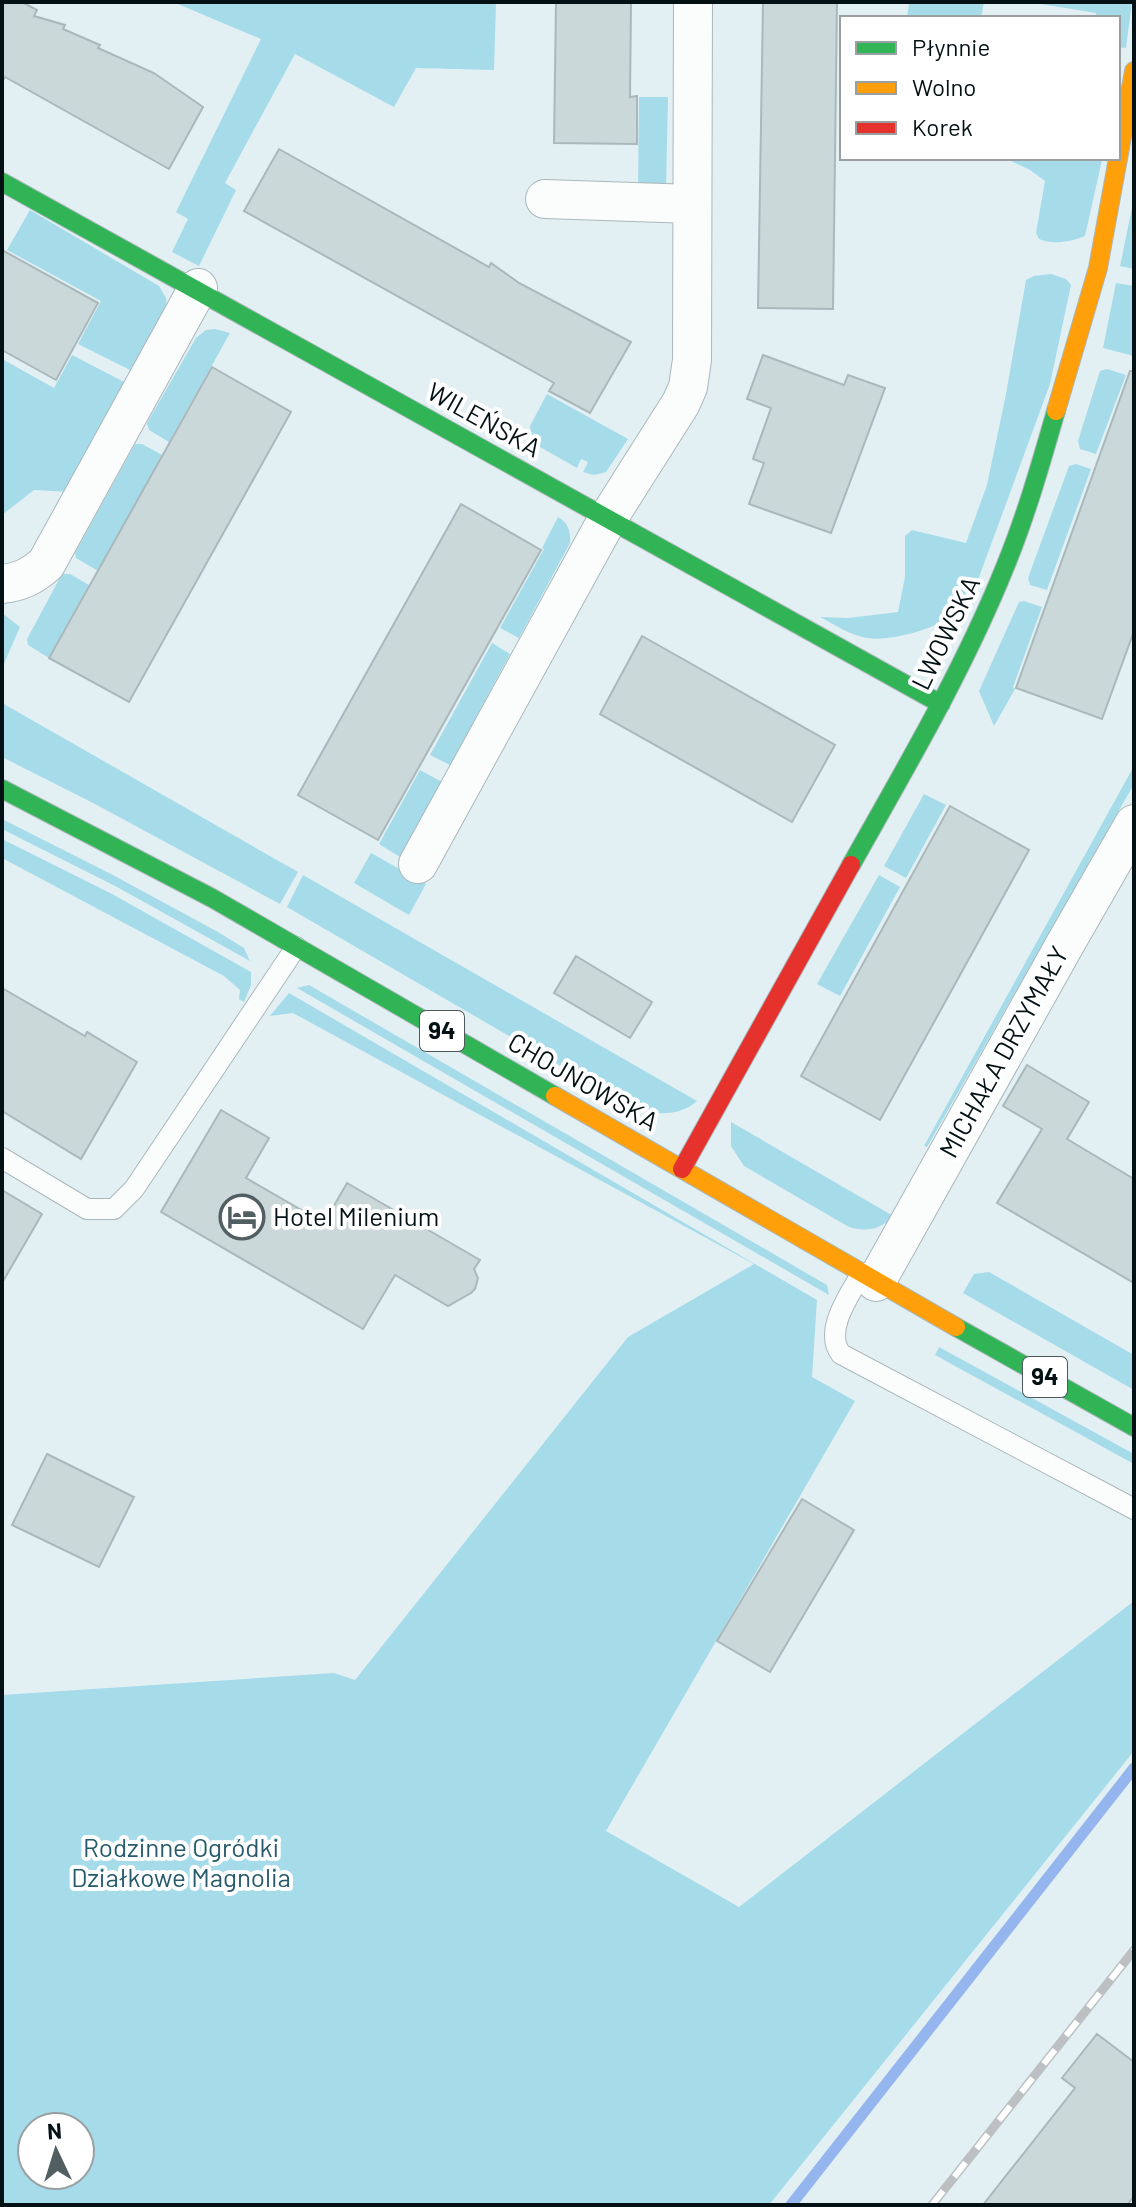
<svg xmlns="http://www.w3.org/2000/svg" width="1136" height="2207" font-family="Barlow,sans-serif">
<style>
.green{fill:#a6dbea;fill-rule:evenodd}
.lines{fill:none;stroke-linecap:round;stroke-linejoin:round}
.stream{stroke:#94b5ed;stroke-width:11}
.building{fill:#cad8da;stroke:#aab8bb;stroke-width:2}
.lane-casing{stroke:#aab7bb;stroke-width:22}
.street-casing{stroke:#aab7bb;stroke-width:40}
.fast-casing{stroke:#aab7bb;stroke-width:20}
.slow-casing{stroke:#aab7bb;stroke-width:20}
.jam-casing{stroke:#aab7bb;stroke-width:20}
.lane{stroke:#fbfdfd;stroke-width:20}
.street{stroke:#fbfdfd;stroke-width:38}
.fast{stroke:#30b455;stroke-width:18}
.slow{stroke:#ff9f0a;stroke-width:18}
.jam{stroke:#e5322d;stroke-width:18}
.rail-casing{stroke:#bdc0c2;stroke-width:9}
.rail{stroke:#fff;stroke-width:6;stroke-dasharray:18;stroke-linecap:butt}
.labels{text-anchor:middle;stroke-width:8;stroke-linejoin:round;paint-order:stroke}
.shield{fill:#fff;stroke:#4f585b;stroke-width:2}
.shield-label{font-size:24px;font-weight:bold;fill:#031115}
.street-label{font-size:26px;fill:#031115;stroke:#fff}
.poi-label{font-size:26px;fill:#031115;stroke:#fff;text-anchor:start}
.park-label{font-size:26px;fill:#255b6a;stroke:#fff}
</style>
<rect width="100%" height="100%" fill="#e2f0f4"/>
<path class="green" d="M173,2h323l-2,68 -78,-2 -22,39 -99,-53 -70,129 11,7 -37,76 -27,-14 16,-33 -12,-7 85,-173z
M909,2h75l-3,16h-74z
M1028,2h104l-6,46 -8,-1v-29h-22v-5z
M639,97h29l-2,91 -28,1z
M1005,158l97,2 -17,76c-14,6 -32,9 -46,3l-3,-6 9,-52 -15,-11z
M1134,198v71l-14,-3z
M30,210l129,76 7,12 1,11 -31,64 -58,-29 23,-43 -94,-51z
M1051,274l15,5 5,6 -21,99 -79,215c-6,6 -11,13 -19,17 -18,13 -63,26 -85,22 -17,-3 -32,-13 -47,-21l28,1 50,-6 7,-35v-41l7,-6 54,13 21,-58 19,-91 20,-114 8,-4z
M1116,283l18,3v70l-31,-8z
M215,329l15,4 -61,109 -20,-12 -2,-7 49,-85 10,-8z
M72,355l58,30 -59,107 -37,-2 -32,25v-156l52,29z
M1107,369l19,6 -30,79 -16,-5 -2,-8 22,-70z
M547,394l81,45 -22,33 -12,3 -11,-3 5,-10 -7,-3 -4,9 -44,-25 -3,-17z
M135,444h7l20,11 -64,116 -22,-13 -1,-5z
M1076,464l15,5 -44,121 -17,-5 -2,-7 41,-112z
M558,517c10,5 13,15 12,26l-51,95 -19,-10 44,-79 -2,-1z
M62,574h8l19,11 -40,73 -21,-13 -1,-6z
M1024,601l18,6 -29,80 2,2 -21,37 -15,-35 40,-89z
M2,613l18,14 -18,41z
M492,643l18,11 -60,111 -20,-10z
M2,703l296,169 -18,32 -185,-100 -93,-47z
M1134,766v18l-207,363 -3,-1z
M420,770l24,13 -44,74 -21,-13z
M924,794l22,11 -40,73 -22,-12z
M2,819l109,55 107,58 26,16 6,13 -133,-74 -115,-58z
M2,839l110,55 139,78v13l-7,17 -5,-3 1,-9 -16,-14 -222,-118z
M371,853l55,31 -17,31 -55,-32z
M303,875l394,226c-18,16 -42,14 -64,7l-346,-201z
M879,875l21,12 -60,109 -23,-12z
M309,985l518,300 2,10 -532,-307z
M289,993l528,307 -5,77 43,24 -249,430 133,76 395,-306v150l-365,454h-767v-510l332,-22 21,7 273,-343 126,-73 -461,-251 -23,3zM32,2127h48v48h-48z
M731,1122l164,95c-17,11 -24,16 -46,10l-105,-61 -13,-20z
M989,1272l145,83v35l-171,-97 11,-19z
M939,1347l195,107v10l-199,-109z"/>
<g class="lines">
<path class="stream" d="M791,2205l343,-437"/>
</g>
<path class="building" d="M2,2h20l15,8 -3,6 31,9 -2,4 37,16 -2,3 56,25 49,34 -34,62 -164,-92 -3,5z
M556,2h75l-1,95 7,-1v48l-83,-1z
M763,2h74l-4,307 -75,-1z
M279,149l210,118 2,-4 28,20 112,59 -41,71 -41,-22 5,-8 -310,-172z
M2,250l96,53 -42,77 -54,-30z
M763,355l81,30 4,-10 37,13 -54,145 -82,-29 15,-41 -11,-4 18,-51 -24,-9z
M212,367l79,45 -162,290 -80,-44z
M1130,371h4v260l-32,88 -86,-31z
M461,504l80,46 -163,290 -80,-45z
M642,636l193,109 -43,77 -192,-108z
M950,806l79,44 -149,270 -79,-44z
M576,956l76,46 -22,36 -76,-45z
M2,988l83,48 2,-4 50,30 -56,97 -79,-48z
M1027,1065l62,37 -22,37 67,40v104l-137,-80 45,-74 -39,-23z
M221,1110l48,28 -23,40 78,45 23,-40 133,77 -6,9 4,9 -3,11 -4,4 -23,13 -53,-31 -32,54 -202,-117z
M2,1190l40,24 -40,69z
M47,1454l87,43 -35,70 -87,-42z
M802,1499l52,31 -84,142 -53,-31z
M1097,2034l37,28v134l-7,9h-144l92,-117 -13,-10z"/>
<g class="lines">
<g class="lane-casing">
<path id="lane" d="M2,1158l85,51h27l20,-20 162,-242
M862,1273c-12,21 -39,58 -21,81l293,155"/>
</g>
<g class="street-casing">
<path id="street" d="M545,199l147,5
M2,584c19,-2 30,-8 44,-20l152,-276
M418,864l189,-344 74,-117 7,-16 4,-27 1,-358
M876,1282l188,-336 70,-122"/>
</g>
<g class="fast-casing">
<path id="fast" d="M2,182l939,522
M2,789l210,109 343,198
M851,865c55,-98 112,-194 154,-298 21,-51 36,-104 51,-156
M956,1327l178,100"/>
</g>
<g class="slow-casing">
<path id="slow" d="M1056,411l42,-143 36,-197
M555,1096l401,231"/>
</g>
<g class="jam-casing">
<path id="jam" d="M682,1169l169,-304"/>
</g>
<use href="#lane" class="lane"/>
<use href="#street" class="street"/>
<use href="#fast" class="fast"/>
<use href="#slow" class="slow"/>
<use href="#jam" class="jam"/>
<g class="rail-casing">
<path id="rail" d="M932,2205l202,-255"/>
</g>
<use href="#rail" class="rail"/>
</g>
<defs>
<g id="hotel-ring" transform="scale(2.3)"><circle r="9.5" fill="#fff" stroke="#515f63" stroke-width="1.5"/><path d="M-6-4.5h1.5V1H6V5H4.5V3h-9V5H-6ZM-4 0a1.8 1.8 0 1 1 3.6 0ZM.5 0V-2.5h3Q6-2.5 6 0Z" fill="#515f63"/></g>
</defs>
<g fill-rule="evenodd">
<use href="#hotel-ring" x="242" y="1217"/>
</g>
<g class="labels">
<g class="shield">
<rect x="420" y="1011" width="44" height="40" rx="6"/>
<rect x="1023" y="1357" width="44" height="40" rx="6"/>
</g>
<g class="shield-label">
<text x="442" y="1039">94</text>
<text x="1045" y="1385">94</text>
</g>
<g class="street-label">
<text transform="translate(484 420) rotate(29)" y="9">WILEŃSKA</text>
<text transform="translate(946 633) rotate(-64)" y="9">LWOWSKA</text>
<text transform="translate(1004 1052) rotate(-61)" y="9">MICHAŁA DRZYMAŁY</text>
<text transform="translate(583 1082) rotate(30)" y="9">CHOJNOWSKA</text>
</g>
<g class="poi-label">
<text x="273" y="1226">Hotel Milenium</text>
</g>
<g class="park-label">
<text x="181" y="1857">Rodzinne Ogródki<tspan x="181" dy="30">Działkowe Magnolia</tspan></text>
</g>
</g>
<rect width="1136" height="2207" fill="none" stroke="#031115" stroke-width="8"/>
<rect x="840" y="16" width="280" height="144" fill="#ffffff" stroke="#9aa0a1" stroke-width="2"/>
<rect x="856" y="42" width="40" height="12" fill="#30b455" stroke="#9aa0a1" stroke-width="2"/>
<text x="912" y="56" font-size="24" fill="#031115">Płynnie</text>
<rect x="856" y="82" width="40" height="12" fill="#ff9f0a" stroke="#9aa0a1" stroke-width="2"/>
<text x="912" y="96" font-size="24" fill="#031115">Wolno</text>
<rect x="856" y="122" width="40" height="12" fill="#e5322d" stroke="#9aa0a1" stroke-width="2"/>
<text x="912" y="136" font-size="24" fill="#031115">Korek</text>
<g transform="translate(56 2151) rotate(356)"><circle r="38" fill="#ffffff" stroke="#9aa0a1" stroke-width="2"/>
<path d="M0-6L14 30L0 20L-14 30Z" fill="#515f63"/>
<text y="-12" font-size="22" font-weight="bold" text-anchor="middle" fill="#031115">N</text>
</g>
</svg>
